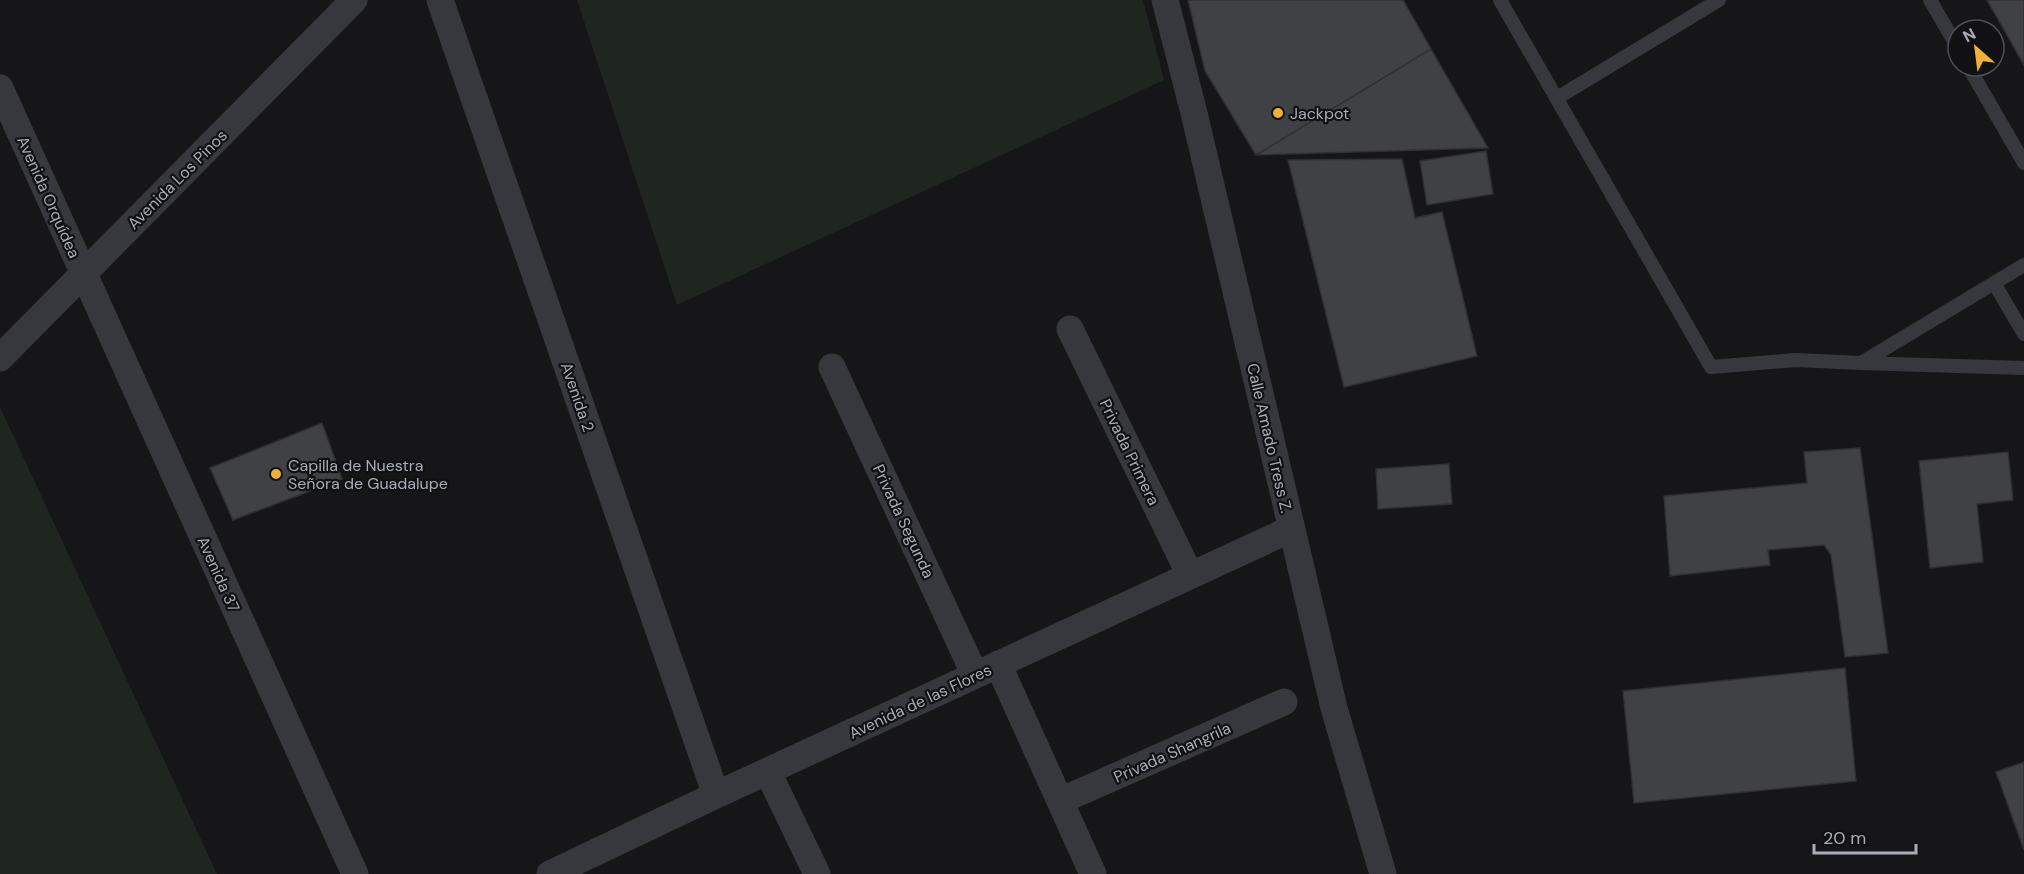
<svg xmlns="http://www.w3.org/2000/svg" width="2024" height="874" font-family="'DM Sans',sans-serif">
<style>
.green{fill:#1e261f}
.building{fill:#404145;stroke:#303034;stroke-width:1.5}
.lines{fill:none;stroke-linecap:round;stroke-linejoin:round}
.service{stroke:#37383d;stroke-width:14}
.minor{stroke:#37383d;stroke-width:27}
.poi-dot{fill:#f2b134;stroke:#111113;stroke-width:2}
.labels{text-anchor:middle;stroke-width:4.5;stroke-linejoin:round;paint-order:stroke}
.poi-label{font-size:16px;fill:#a8adb8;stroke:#111113;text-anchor:start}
.street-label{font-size:16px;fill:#a8adb8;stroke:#111113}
</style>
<rect width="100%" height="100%" fill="#161618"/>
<path class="green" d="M577,0h566l21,80 -487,225z
M0,407l217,467h-217z"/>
<path class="building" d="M1188,0h215l28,49 -175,106 -51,-84z
M1987,0h37v65z
M1431,49l57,99 -232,7z
M1486,151l7,43 -66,11 -7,-44z
M1402,159l13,59 27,-6 35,144 -133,31 -56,-227z
M322,423l20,56 -109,41 -23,-52z
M1860,448l28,205 -43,4 -14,-102 -7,-10 -56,5 2,15 -100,11 -6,-80 143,-13 -3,-31z
M2008,452l5,48 -36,4 6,58 -53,6 -11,-107z
M1449,464l3,40 -74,5 -2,-40z
M1845,668l11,113 -222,22 -11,-112z
M2024,762v88l-28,-78z"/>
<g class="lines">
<path class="service" d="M1500,0l211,367 85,-7 65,3 163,5
M1930,0l28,48
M1968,66l56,97
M1557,98l162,-98
M1994,283l30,51
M1861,363l163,-98"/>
<path class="minor" d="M440,0l276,795
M1165,0l29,113 140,595 49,166
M0,88l355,786
M1070,329l120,246
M0,358l354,-358
M832,367l143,308
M998,664l95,210
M768,772l49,102
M1060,801l224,-99
M550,874l166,-79 575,-266"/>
</g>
<g class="poi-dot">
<circle cx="1278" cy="113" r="6"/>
<circle cx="276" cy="474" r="6"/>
</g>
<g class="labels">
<g class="poi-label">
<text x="1290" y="119">Jackpot</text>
<text x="288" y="471">Capilla de Nuestra<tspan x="288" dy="18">Señora de Guadalupe</tspan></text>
</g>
<g class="street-label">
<text transform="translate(177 179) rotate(-45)" y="6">Avenida Los Pinos</text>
<text transform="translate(49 197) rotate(66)" y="6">Avenida Orquídea</text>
<text transform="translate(578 397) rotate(71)" y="6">Avenida 2</text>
<text transform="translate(1270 438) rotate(77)" y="6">Calle Amado Tress Z.</text>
<text transform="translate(1130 452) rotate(64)" y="6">Privada Primera</text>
<text transform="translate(904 521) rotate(65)" y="6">Privada Segunda</text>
<text transform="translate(219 574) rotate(66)" y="6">Avenida 37</text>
<text transform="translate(920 701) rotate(-25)" y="6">Avenida de las Flores</text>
<text transform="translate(1172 752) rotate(-24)" y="6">Privada Shangrila</text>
</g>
</g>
<g transform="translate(1976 48) rotate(332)"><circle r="28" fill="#111113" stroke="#4d4f55" stroke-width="1.5"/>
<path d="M0-4.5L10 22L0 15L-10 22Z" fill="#f2b134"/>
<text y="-9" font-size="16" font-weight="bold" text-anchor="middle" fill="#a8adb8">N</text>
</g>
<path d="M1814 844v9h102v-9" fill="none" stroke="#a8adb8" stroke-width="3"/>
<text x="1823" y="844" font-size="18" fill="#a8adb8" stroke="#111113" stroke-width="4.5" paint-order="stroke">20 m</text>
</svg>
